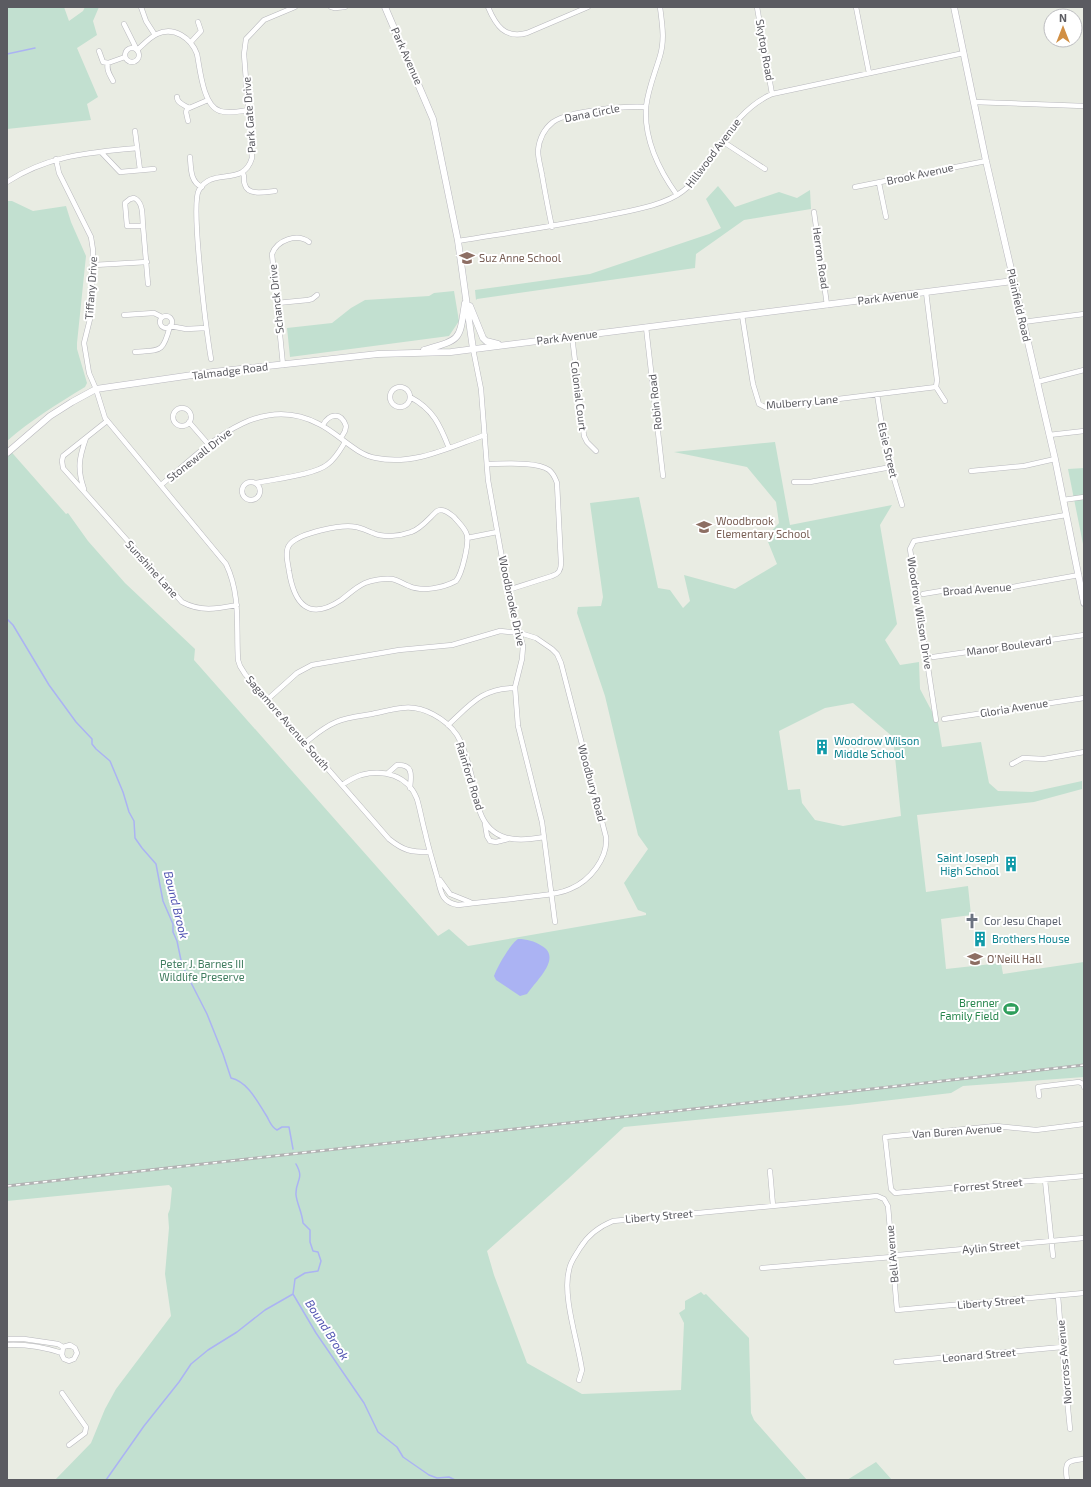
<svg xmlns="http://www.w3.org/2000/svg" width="1091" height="1487" font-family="'Exo 2',sans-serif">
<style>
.green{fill:#c2e0d0;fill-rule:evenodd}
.water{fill:#abb3f3}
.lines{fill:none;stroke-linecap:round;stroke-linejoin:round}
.stream{stroke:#abb3f3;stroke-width:1.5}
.street-casing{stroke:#b8b8bd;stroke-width:5.5}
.secondary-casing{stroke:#b9b8bf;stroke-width:7}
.street{stroke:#fff;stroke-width:4.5}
.secondary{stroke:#fff;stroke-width:6}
.rail-casing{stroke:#b1b1b2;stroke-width:3}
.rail{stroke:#fff;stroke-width:1.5;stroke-dasharray:4.5;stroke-linecap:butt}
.labels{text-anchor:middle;stroke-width:4;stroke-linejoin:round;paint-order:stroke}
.street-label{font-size:11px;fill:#5b5b61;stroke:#fff}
.education-label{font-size:11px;fill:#785e54;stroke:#fff;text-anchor:start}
.culture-label{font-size:11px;fill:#0d838f;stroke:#fff;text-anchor:start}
.worship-label{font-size:11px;fill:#5b616d;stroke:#fff;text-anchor:start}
.park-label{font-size:11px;fill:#3f7c5e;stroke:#fff}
.leisure-label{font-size:11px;fill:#27864d;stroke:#fff;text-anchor:end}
.water-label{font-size:12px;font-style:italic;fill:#5255b2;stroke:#fff}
</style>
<rect width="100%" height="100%" fill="#e9ece3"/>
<path class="green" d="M7,7h57l5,14 14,-10 2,-4h14l-6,14 4,14 -20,13 21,49 -11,7 4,16 -84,9z
M718,186l17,21 44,-15 18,6 13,-8 1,19 -67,11 -48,34 -1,14 -218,31 -1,1 -1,-10 115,-16 119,-40 12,-6 -15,-29z
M7,201h5l21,10 33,-5 5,16 15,34 -9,87v6l10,34 -2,4c-28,17 -54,33 -78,54z
M454,291l5,30 -10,15 -159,21 -3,-29 45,-5 19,-15 14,-8 64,-4 5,-3z
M775,442l15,83 102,-20 -12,20 17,99 -12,16 15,25 19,-3 1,27 18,34 4,24 39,-5 8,41 9,8 34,1 50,-11v8l-48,13 -117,13 9,77 42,-6 3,29 -30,4 5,50 55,-6 2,11 81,-12v115l-121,9 -12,7 -102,12 -225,22 -56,52 -81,72 7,24 33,88 55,31 99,-4 3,-67 -5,-10 6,-4v-8l16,-9 3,3 2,-1 43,44 2,75 3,7 53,60h-752l36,-37 14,-34 11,-20 55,-73 -6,-42 4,-46 -1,-14 2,-5 2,-21 -3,-3 -162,16v-754l59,67 2,-1 20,28 37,42 70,66 -1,11 244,276 11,-7 19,17 178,-31v-2l-8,-3 -14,-27 24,-34 -10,-14 -33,-139 -28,-83 1,-6 23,-1 2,-9 -13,-94 49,-6 19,91 12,2 13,18 7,-7 -6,-26 51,14 42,-25 -11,-27 13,-14 -3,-21 -29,-35 -73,-15zM853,703l40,34 8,79 -58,10 -28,-6 -13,-17 -2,-14 -12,1 -9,-59 46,-23z
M1084,468v81l-16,-80z
M876,1462l16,18h-45z"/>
<path class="water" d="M518,939c9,0 16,2 24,7 19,11 -3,32 -12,44l-3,4 -7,2 -24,-16 -2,-4c3,-9 17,-33 24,-37z"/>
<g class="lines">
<path class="stream" d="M7,54l28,-6
M7,619l6,6 36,60 27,37 16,17v5l4,5 14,12 13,31 6,20 5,9 1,17 7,10 14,16 7,37 10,23v8l4,9 5,24 25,49 16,40 8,24c17,4 26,23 35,37 4,6 4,11 11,15l5,-3h7l4,22
M296,1164c9,16 -1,16 0,31 1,9 6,17 7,28l7,7v12l3,9 5,1 3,9 -3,10 -13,2 -10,6 -2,15 23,39 48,70 14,29 19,15 6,10 26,18 8,3 12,-1 6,3
M106,1480l38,-54 35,-44 12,-18 17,-14 29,-18 28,-22 28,-16"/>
<g class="street-casing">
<path id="street" d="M141,7l5,14 9,14
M331,7l4,1 10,-1
M488,7c8,19 17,32 39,26l61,-26
M660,7c2,16 5,33 0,49 -5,17 -12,33 -14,51 -2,32 13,63 31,88
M757,7l15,87
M856,7l13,66
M124,24l13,26c6,-5 13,-13 20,-16 17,-8 34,4 40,20 3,15 6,52 23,57 9,3 20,0 29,-1
M191,42l10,-11 -3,-9
M125 55a7 7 0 1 1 14 0a7 7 0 1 1-14 0Z
M99,51l4,11 5,1 17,-6
M108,63c-2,7 2,12 5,18
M177,97c0,6 7,8 12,11
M974,102l110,4
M188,121l-2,-9 1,-3 21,-9
M135,131l5,39
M722,141l43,28
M101,152l19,20 34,-3
M190,157c1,11 0,25 12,30
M56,159l3,14 32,64 2,13 -2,65 -7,28 5,30 7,16 9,29 121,146c15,31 10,63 12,96l2,6 5,8 144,165c15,12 22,13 40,13
M243,173c2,4 0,8 2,12 3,11 21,7 30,6
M7,182c42,-27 81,-29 130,-34
M879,183l7,34
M855,187l131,-26
M134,198c10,4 8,19 9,28h-16l-2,-23 5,-4z
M814,212l13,93
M143,226l5,58
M552,227c-4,-18 -7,-35 -10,-52 -1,-7 -4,-16 -4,-24 1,-11 6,-22 15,-29 18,-12 72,-16 93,-15
M458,241c49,-8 98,-15 147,-25 23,-5 59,-10 78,-25 9,-6 15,-16 21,-25 20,-27 36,-58 68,-72l192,-41
M94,265l53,-3
M277,303l31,-3 4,-1 5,-4
M124,315l30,-2 8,4
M742,315l11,69 6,20 6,3 24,-2 147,-18 1,-7 -11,-88
M160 322a6 6 0 1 1 12 0a6 6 0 1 1-12 0Z
M1023,322l61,-8
M646,327l17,149
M572,336l12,100 3,6 9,9
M473,349l8,40 7,91 23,128 8,23 4,15 -1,13 -7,28 3,39 24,96 13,100
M135,352c26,-2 28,1 35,-26l16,3 20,-1
M211,359c-4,-24 -21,-155 -12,-169 14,-24 44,-2 53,-32l-8,-104 2,-15 18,-19 31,-13
M283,365l-11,-111c5,-14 25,-21 37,-12
M1037,382l47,-12
M936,387l9,14
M390 397a10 10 0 1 1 20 0a10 10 0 1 1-20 0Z
M877,394l9,58 16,53
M410,397c23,12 30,28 39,51
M173 417a9 9 0 1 1 18 0a9 9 0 1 1-18 0Z
M107,421l-44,35 -1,5 1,7 119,134c19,10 34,7 55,3
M189,422l20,23
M323,425c6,-11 18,-14 23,1l-1,5 -4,7
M1049,435l35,-4
M487,464c15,0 50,-3 62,6 5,4 6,8 8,13l4,80c0,7 -2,11 -9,13l-44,14
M971,471l53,-5 31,-7
M794,482h16l81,-15
M242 491a9 9 0 1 1 18 0a9 9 0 1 1-18 0Z
M256,483c18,-4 59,-8 72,-19 8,-6 12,-14 17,-22
M161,485c44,-37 96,-94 158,-61 19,9 37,31 57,34 38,8 74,-11 109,-23
M84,489c-7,-20 -5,-31 2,-51
M1063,500l21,-3
M440,510c6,0 9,3 14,7 4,5 11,11 13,18 2,9 -5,39 -11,46 -13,7 -34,11 -47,5 -6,-2 -11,-6 -17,-7 -7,-1 -20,1 -27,4 -9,4 -16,11 -24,17 -33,22 -47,3 -52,-29 -1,-8 -5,-20 1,-27 10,-11 51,-20 66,-17 6,1 11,4 17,6 11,5 27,3 38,-1 10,-3 19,-15 26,-21z
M467,538l30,-6
M923,594l24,-4 54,-1 78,-14
M933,657l151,-22
M268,699l29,-26 15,-8 87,-15 53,-5 48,-14 20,2 16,5 16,11 5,5 4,9 45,174c2,21 -16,44 -36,52 -13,6 -28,6 -42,8 -23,3 -47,5 -70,8 -19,-3 -17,-17 -22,-32 -4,-14 -8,-27 -11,-41 -3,-11 -5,-23 -8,-33 -9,-24 -34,-30 -56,-24 -6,2 -13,6 -19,10
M944,719l140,-21
M936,720l-26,-171 4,-8 152,-26
M448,725c23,-21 34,-37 67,-37
M306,742c9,-7 18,-15 30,-20 11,-5 24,-6 36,-8 10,-2 20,-5 30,-6 21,-3 44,11 55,27 11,18 18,56 23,77 11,30 37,30 64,25
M1012,764l11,-6 21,1 40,-7
M388,773l9,-8c17,-1 14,11 13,23
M485,824l2,12 3,5 6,1 12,-3
M440,880l10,14 20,8
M1039,1096l-1,-9 41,-5 4,2 1,3
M1084,1124l-48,6 -40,-4 -111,11 6,52 4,4 189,-17
M770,1171l3,35
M1045,1180l8,76
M898,1255l186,-17
M762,1268l130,-11
M1058,1296l4,51 8,82
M7,1339h17l34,5 5,3
M7,1345c19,-1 36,2 55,8
M70,1345l5,3 2,5 -3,6 -5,2 -5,-2 -2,-4 1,-8z
M896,1362l166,-15
M579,1380l3,-10c-4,-28 -20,-74 -13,-100 1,-8 7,-15 11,-22 8,-13 18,-21 33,-27l264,-25 7,3 4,7 9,104 187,-17
M62,1393l24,34 -1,6 -16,12
M1067,1480c-3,-19 0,-19 17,-21"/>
</g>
<g class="secondary-casing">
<path id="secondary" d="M385,7l48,112 25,122 15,108
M954,7l32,154 69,298 29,144
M470,306l13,32 3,3 12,3
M424,350c38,-11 35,-9 41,-47
M7,453l43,-37 22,-14 24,-13 117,-17 165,-18 73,-2 562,-71"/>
</g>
<use href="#street" class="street"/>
<use href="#secondary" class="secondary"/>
<g class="rail-casing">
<path id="rail" d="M7,1186l1077,-121"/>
</g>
<use href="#rail" class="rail"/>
</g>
<defs>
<g id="school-bare" transform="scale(1.2)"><path d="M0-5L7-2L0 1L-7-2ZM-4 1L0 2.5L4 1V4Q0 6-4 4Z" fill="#8d6e63" stroke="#fff" stroke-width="2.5" paint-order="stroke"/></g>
<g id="building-bare" transform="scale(1.2)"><path d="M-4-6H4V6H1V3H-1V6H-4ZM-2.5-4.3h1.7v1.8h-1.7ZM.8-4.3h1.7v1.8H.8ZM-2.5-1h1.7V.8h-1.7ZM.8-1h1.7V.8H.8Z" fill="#0f9aa8" stroke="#fff" stroke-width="2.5" paint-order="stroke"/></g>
<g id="church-bare" transform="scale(1.2)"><path d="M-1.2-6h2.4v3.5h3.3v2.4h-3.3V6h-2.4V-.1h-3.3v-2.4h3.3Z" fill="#6b7280" stroke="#fff" stroke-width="2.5" paint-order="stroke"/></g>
<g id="stadium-bare" transform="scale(1.2)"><path d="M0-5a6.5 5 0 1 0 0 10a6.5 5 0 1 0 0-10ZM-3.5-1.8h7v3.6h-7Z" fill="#2e9e5b" stroke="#fff" stroke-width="2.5" paint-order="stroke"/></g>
</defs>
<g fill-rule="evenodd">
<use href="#school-bare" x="467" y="258"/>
<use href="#school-bare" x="704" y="527"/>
<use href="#building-bare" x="822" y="747"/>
<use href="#building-bare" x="1011" y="864"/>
<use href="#church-bare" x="972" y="921"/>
<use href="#building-bare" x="980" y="939"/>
<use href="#school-bare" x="975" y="959"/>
<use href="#stadium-bare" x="1011" y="1009"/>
</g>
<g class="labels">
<g class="street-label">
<text transform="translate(765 50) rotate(80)" y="4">Skytop Road</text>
<text transform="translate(407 56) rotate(66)" y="4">Park Avenue</text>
<text transform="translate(592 113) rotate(-11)" y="4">Dana Circle</text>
<text transform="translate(249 115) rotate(-94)" y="4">Park Gate Drive</text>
<text transform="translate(713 153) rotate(-53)" y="4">Hillwood Avenue</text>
<text transform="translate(920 174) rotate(-12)" y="4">Brook Avenue</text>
<text transform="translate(821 258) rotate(82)" y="4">Herron Road</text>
<text transform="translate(91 288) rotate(-86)" y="4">Tiffany Drive</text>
<text transform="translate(888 297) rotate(-7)" y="4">Park Avenue</text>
<text transform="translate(276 299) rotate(-96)" y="4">Schanck Drive</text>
<text transform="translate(1019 305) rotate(77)" y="4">Plainfield Road</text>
<text transform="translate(567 337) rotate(-7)" y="4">Park Avenue</text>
<text transform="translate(230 371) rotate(-7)" y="4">Talmadge Road</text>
<text transform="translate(579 396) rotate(83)" y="4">Colonial Court</text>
<text transform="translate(655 402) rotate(-96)" y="4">Robin Road</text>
<text transform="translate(802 402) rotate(-5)" y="4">Mulberry Lane</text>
<text transform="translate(888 450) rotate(77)" y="4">Elsie Street</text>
<text transform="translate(199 455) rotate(-38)" y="4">Stonewall Drive</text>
<text transform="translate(152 569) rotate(48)" y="4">Sunshine Lane</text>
<text transform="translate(977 589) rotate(-4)" y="4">Broad Avenue</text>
<text transform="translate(512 601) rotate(78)" y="4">Woodbrooke Drive</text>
<text transform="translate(920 613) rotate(81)" y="4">Woodrow Wilson Drive</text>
<text transform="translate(1009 646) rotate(-8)" y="4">Manor Boulevard</text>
<text transform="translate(1014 708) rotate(-9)" y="4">Gloria Avenue</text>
<text transform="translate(288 723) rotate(49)" y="4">Sagamore Avenue South</text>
<text transform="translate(470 776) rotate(73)" y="4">Rainford Road</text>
<text transform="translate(592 783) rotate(75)" y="4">Woodbury Road</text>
<text transform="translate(957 1131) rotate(-4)" y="4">Van Buren Avenue</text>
<text transform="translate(988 1185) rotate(-5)" y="4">Forrest Street</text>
<text transform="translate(659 1216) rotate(-5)" y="4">Liberty Street</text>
<text transform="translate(991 1247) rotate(-5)" y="4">Aylin Street</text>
<text transform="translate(892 1254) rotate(-95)" y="4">Bell Avenue</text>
<text transform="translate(991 1302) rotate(-5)" y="4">Liberty Street</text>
<text transform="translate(979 1355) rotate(-5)" y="4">Leonard Street</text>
<text transform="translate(1064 1362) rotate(-95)" y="4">Norcross Avenue</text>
</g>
<g class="education-label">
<text x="479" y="262">Suz Anne School</text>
<text x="716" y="525">Woodbrook<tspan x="716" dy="13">Elementary School</tspan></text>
<text x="987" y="963">O'Neill Hall</text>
</g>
<g class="culture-label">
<text x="834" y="745">Woodrow Wilson<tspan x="834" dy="13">Middle School</tspan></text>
<text x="999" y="862" text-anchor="end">Saint Joseph<tspan x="999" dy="13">High School</tspan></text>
<text x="992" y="943">Brothers House</text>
</g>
<g class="worship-label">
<text x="984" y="925">Cor Jesu Chapel</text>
</g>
<g class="park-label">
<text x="202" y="968">Peter J. Barnes III<tspan x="202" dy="13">Wildlife Preserve</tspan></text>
</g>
<g class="leisure-label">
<text x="999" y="1007">Brenner<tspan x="999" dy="13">Family Field</tspan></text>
</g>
<g class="water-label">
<text transform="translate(176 905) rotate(76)" y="4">Bound Brook</text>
<text transform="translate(327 1330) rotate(57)" y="4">Bound Brook</text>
</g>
</g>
<rect width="1091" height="1487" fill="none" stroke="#5b5b61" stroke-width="16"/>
<g transform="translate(1063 28)"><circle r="19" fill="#ffffff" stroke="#bdbdc0"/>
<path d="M0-3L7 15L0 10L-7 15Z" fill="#d18f43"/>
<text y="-6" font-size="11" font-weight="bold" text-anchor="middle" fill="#5b5b61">N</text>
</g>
</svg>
